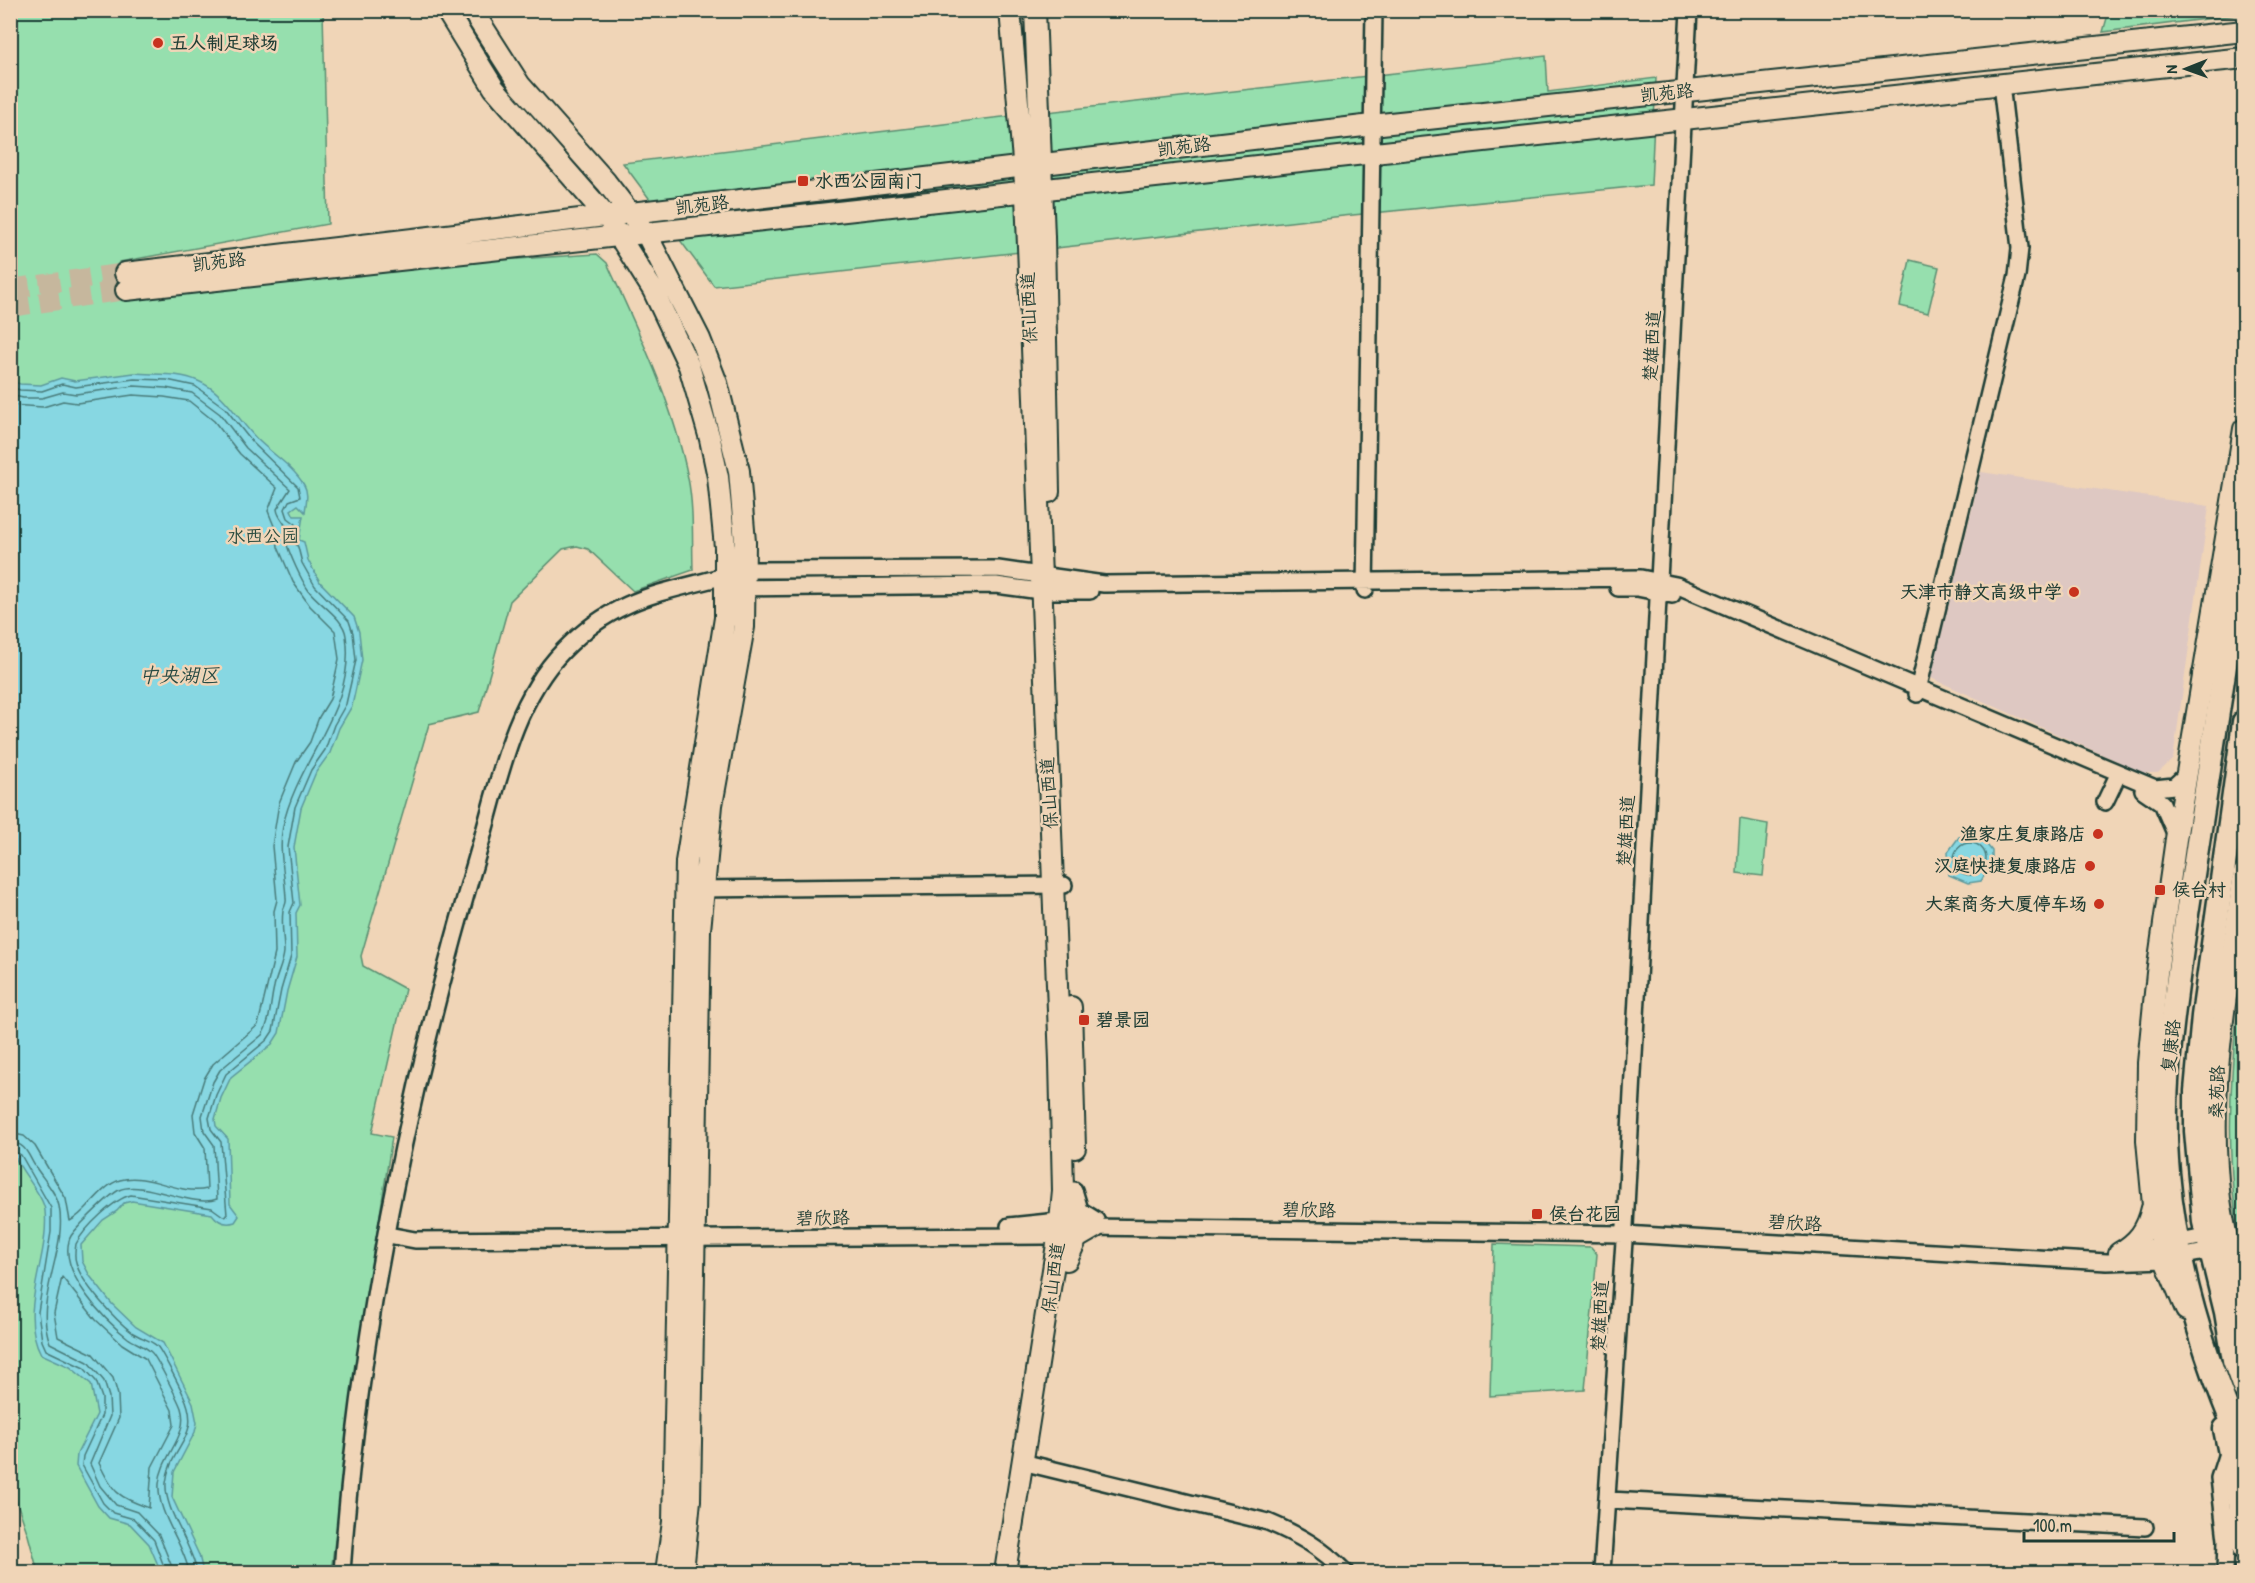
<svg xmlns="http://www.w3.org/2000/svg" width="2255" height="1583" font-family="'Patrick Hand','LXGW WenKai TC',sans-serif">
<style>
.built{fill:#dec8c2}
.green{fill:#96dfae;stroke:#5a8e71;stroke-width:1.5}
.water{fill:#87d7e2;stroke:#5d999c;stroke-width:1.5}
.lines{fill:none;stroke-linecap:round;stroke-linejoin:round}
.shore{stroke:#497b7a;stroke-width:1.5}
.major-tunnel{stroke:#c6b79d;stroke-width:20;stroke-dasharray:20 10;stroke-linecap:butt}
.minor-casing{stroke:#1f3d34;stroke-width:20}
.major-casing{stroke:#1f3d34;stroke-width:24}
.highway-casing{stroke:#1f3d34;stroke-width:27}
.minor{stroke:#f0d5b7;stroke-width:15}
.major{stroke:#f0d5b7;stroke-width:20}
.highway{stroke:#f0d5b7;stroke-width:22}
.poi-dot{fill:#c8321e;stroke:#f0d5b7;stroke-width:2}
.labels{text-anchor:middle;stroke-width:5;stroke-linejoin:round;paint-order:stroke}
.poi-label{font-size:18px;font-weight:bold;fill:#1f3d34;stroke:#f0d5b7;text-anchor:start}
.street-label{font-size:18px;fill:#1f3d34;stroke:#f0d5b7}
.park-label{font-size:18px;fill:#2b4d40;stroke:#f0d5b7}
.water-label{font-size:20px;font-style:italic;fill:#294c45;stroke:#f0d5b7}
</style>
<rect width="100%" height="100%" fill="#f0d5b7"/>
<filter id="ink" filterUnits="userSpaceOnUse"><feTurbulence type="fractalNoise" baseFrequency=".0167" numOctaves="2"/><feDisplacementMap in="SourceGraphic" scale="12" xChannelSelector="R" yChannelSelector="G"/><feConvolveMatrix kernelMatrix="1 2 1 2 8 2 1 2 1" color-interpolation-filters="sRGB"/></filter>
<g filter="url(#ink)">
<path class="built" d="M1981,472l228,34 -36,253 -15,14h-14l-213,-95z"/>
<path class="green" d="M11,11h312l5,213 -209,38 4,36 329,-35 145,-9 10,9c32,70 66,139 81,215 6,30 4,62 5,92l-60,21 -45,-42 -11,-3 -14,3 -53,52 -31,111 -50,12 -68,232 2,10 42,23 -33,144 20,4 -33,213 -28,222h-293l-10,-37 -17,-50z
M2109,11l135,-1v4l-141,18z
M1546,56l2,36 108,-14 -5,107 -308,31 -629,70 -91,-123 362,-44z
M1910,260l29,7 -11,46 -28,-7z
M1740,819l28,5 -5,52 -26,-3z
M2244,965v307c-5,-18 -6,-37 -8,-55 -11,-84 -5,-169 8,-252z
M1494,1244l97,3 6,7 -12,136 -95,6z"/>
<path class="water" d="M134,373c21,2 45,-1 64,8 27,11 40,39 59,58 15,15 36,27 47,46 5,8 2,18 1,27l-7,-7 -7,5 3,6h9l-4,24 5,2 4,18 12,22 34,35 5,15 3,28 -10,46 -13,22 -9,25 -14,19 -15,36 -7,39 6,58 -4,8 1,44 -10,34 -8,42 -7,11 -41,33 -10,21 -6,21 1,7 12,13 2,65 9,12 -4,6c-9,3 -17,0 -23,-8l-80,-13 -8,2 -7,8 -14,9 -22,25 1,16 8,15 22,28 24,23 27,16 30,60 4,20 -2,9 -21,40 -2,25 27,58 4,17h-42l-12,-28 -19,-20 -21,-6 -11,-12 -22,-40 1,-12 20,-40 -6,-30 -21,-17 -29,-13c-24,-45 9,-95 4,-143 -1,-14 -22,-37 -29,-52l-5,-5v-773l9,3 21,1 20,-7 14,3z
M1971,836l12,4 9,11v12l-11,18 -13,2 -19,-8 -1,-23 11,-15z"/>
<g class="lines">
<path class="shore" d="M10,387l10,3 22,1 20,-7 14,3 58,-8 33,1 28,6 30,22 27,34 46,45 2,10 -11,4 -4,8 3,9 8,6 -3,16 5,7 4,16 13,23 34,35 4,12 3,27 -10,44 -12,21 -9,25 -14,20 -16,37 -7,40 6,56 -4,9 1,44 -10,34 -8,41 -6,9 -41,34 -10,21 -7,23 2,11 10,13 6,73 -4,1 -11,-8 -81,-13c-17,4 -47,33 -55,49 -1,6 -2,13 0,18 4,20 40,59 57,71 8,5 17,7 24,13 4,4 23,41 26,48 21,43 -13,51 -17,89 -2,27 25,59 31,89
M10,395l13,3h19l21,-6 13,2 58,-8 32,2 26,5 28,21 26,34 44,41 -13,20c1,9 8,13 10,20 0,4 -2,9 -1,13 4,13 15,38 23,49 11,14 35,27 37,45 11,71 -49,124 -63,190 -5,25 2,48 3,73 1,5 -2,7 -3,12 -2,14 1,28 1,41 -1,12 -8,24 -10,35 -4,16 -3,34 -12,48l-42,35 -7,12 -11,34 2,15 10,14 3,54c-24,10 -73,-20 -98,-9 -7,3 -31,27 -37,33 -4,5 -12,11 -13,18 -9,32 35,79 59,97 7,5 17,8 23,14 5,4 27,48 30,56 9,28 -20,47 -22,76 -2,31 24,57 30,88
M10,405l33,2 20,-6 14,2 56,-8 31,2 25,4 25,20 26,33 37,34 -9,23 8,20 2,16 15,35 17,24 25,25 4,28 -9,40 -11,18 -9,25 -14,20 -17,41 -7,43 5,54 -3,11 1,42 -17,72 -45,39 -9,15 -11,35 2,18 10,16 2,41c-28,7 -58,-17 -87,-9 -20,6 -34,34 -50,41l-4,-22 -31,-53 -11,-10 -14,-3
M1954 859a16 16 0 1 1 32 0a16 16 0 1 1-32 0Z
M10,1142c16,1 18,13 25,24 8,13 21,26 24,40 9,45 -26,92 -9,137l38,19 16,19 5,16 1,19 -20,48 10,22 16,19 21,7 22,23 15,37
M10,1150l11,5 30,53v24l-13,80 4,29 4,9 38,18 12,13 6,17v17l-19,41 -1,9 21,38 10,10 21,6 20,21 12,32
M62,1277l34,43 26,24 24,15 26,51 2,15 -22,42 -3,41c-31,-12 -35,-13 -50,-45l20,-45 -1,-23 -5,-17 -20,-24 -35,-17 -4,-24z"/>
<path class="major-tunnel" d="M10,289l115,-16
M10,307l116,-17"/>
<g class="minor-casing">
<path id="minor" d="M734,588l262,-3 44,6h50
M1618,588h19l35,7
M1365,590l9,-580
M1917,694l100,-418 3,-28 -19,-164
M2143,790l19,13 13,30
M2105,802l11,-23
M694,889l370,-4
M1074,1190l6,20 16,10
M1009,1226l59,-6
M388,1235l27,5 629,-4 44,-9 536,7 483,28 58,-2 55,-11
M2123,1253l91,-19
M1022,1462l246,60c31,13 54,26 77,50
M1609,1500l536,27
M342,1572c17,-243 67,-485 136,-719 20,-68 34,-150 85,-202 58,-60 109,-58 182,-81l253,-1 106,15 537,-6 35,7 479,203 19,-2 13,-12
M1602,1572l23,-346 64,-1216
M2225,1572l1,-32 -7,-62 9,-28"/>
</g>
<g class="major-casing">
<path id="major" d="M446,10l48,78 113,129 46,73 36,76 21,73 8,38 7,70v71l-39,244 -13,660 -7,50
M472,10l48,75 86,97 41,53 53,104 17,44 22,88 6,71 -1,85 -32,178 -12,125 -10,570 -7,72
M1035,10l9,227 5,255
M125,273l1247,-148 872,-94
M126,290c707,-75 1412,-158 2118,-232
M2244,873c-15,108 -38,215 -24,326 5,37 15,74 24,111
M1071,1007l4,141
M1063,1196l9,21 24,10
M2119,1253c19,-11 28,-23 33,-45
M1067,1260l10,-22 19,-11
M2186,1310l-23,-55 -10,-50 -6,-65 1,-77 9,-90 19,-134 68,-410
M1005,1572l54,-340 4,-41 -3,-130 -34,-866 -16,-185"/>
</g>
<g class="highway-casing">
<path id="highway" d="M2244,542c-20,124 -39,248 -57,372 -12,86 -27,173 -19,259 8,95 38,190 76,277
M2204,675l20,-32
M2244,722l-41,294 -7,75v40l8,91 22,90 8,48 10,28
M2225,1429l15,73 4,46"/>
</g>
<use href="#minor" class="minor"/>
<use href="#major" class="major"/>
<use href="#highway" class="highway"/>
</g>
</g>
<g class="poi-dot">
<circle cx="158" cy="43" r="6"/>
<rect x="797" y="175" width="12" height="12" rx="3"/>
<circle cx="2074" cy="592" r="6"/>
<circle cx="2098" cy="834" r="6"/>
<circle cx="2090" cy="866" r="6"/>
<rect x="2154" y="884" width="12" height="12" rx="3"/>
<circle cx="2099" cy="904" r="6"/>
<rect x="1078" y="1014" width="12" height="12" rx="3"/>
<rect x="1531" y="1208" width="12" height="12" rx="3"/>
</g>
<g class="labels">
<g class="poi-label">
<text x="170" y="49">五人制足球场</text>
<text x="815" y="187">水西公园南门</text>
<text x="2062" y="598" text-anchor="end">天津市静文高级中学</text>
<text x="2086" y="840" text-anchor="end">渔家庄复康路店</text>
<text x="2078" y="872" text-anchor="end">汉庭快捷复康路店</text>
<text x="2172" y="896">侯台村</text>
<text x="2087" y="910" text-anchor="end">大案商务大厦停车场</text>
<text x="1096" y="1026">碧景园</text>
<text x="1549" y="1220">侯台花园</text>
</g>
<g class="street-label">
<text transform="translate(1667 93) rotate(-6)" y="6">凯苑路</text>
<text transform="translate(1184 147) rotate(-7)" y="6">凯苑路</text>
<text transform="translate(702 205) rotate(-7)" y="6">凯苑路</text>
<text transform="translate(219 262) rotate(-7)" y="6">凯苑路</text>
<text transform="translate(1029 308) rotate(-92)" y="6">保山西道</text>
<text transform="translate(1652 346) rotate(-87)" y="6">楚雄西道</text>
<text transform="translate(1049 793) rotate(-93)" y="6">保山西道</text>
<text transform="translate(1626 831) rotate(-87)" y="6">楚雄西道</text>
<text transform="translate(2171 1046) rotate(-84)" y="6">复康路</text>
<text transform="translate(2217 1092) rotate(-88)" y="6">桑苑路</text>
<text transform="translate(1309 1210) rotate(1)" y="6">碧欣路</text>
<text transform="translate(823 1218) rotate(-1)" y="6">碧欣路</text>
<text transform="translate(1795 1223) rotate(3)" y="6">碧欣路</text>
<text transform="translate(1053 1278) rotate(-82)" y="6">保山西道</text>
<text transform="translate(1600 1316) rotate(-87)" y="6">楚雄西道</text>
</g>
<g class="park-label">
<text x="263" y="542">水西公园</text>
</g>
<g class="water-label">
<text x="179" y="682">中央湖区</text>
</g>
</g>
<rect width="2255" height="1583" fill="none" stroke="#f0d5b7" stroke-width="36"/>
<rect x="18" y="18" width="2219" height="1547" fill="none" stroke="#1f3d34" stroke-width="2" filter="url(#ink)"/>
<g transform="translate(2186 69) rotate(269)" stroke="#f0d5b7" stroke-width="4.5" paint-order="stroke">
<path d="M0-4.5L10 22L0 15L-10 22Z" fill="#1f3d34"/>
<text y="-9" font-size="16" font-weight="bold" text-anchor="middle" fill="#1f3d34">N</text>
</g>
<path d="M2024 1532v9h150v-9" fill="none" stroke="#1f3d34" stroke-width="3"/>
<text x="2033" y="1532" font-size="18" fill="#1f3d34" stroke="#f0d5b7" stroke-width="4.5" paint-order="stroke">100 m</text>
</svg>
